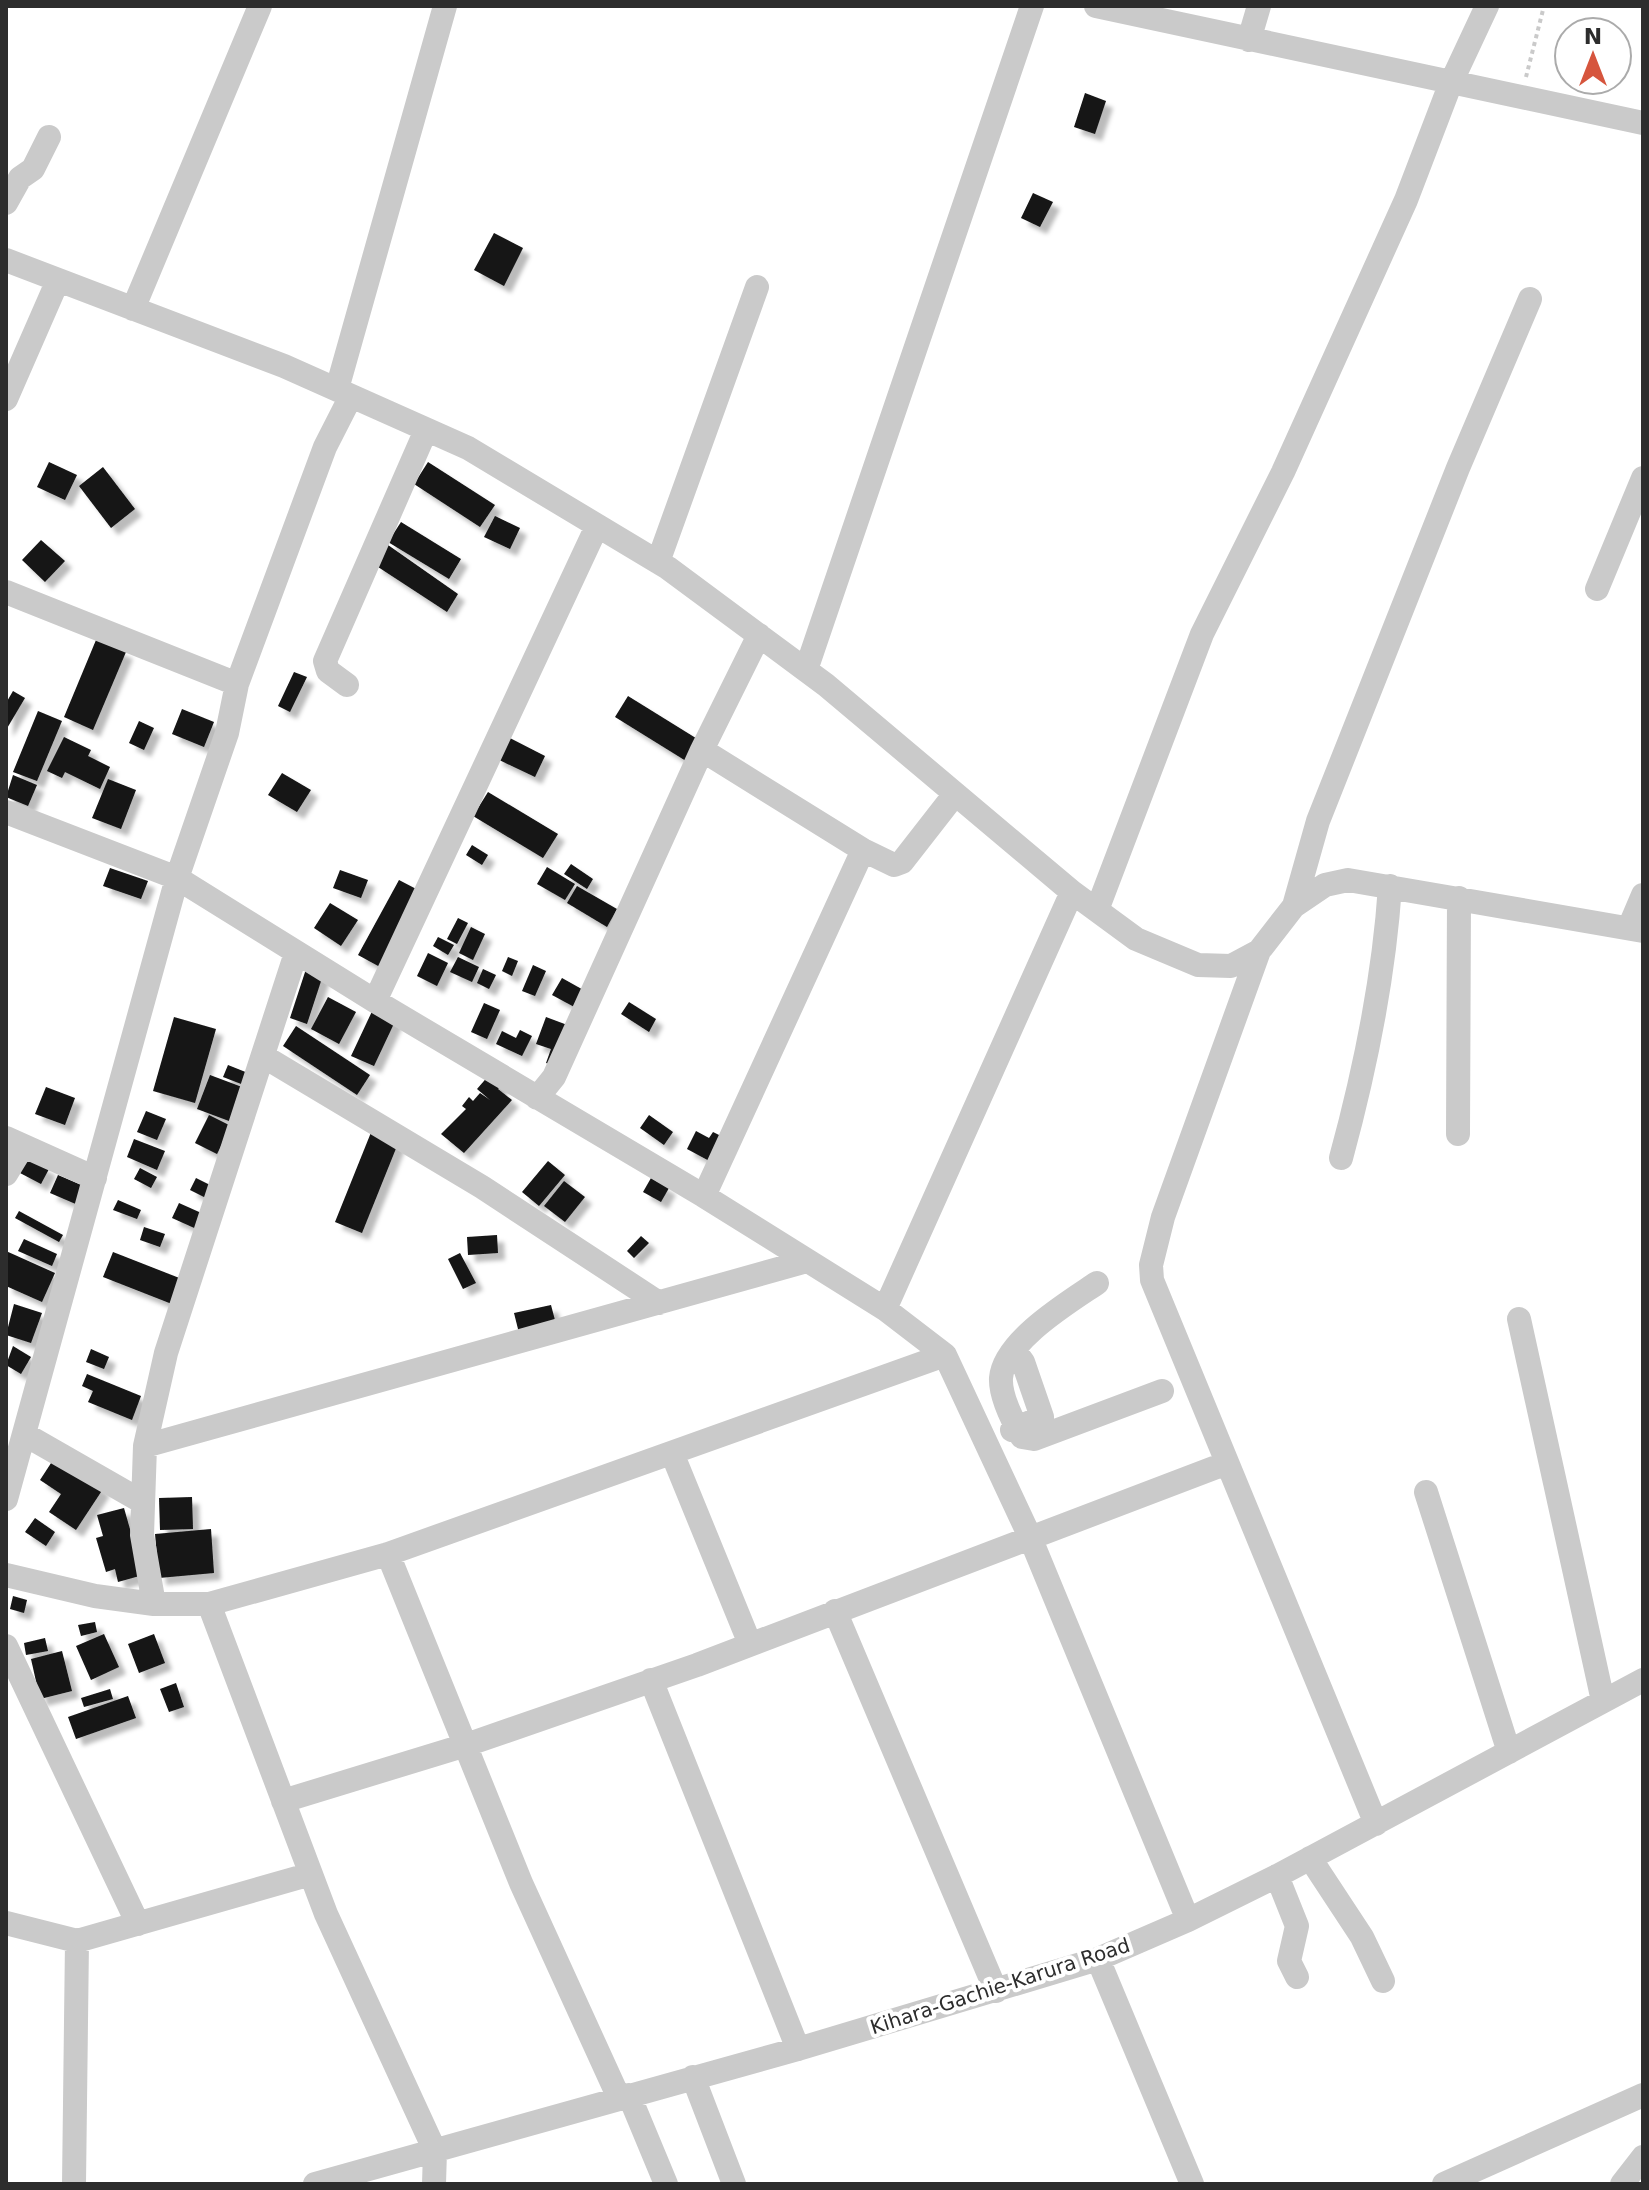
<svg xmlns="http://www.w3.org/2000/svg" width="1649" height="2190" font-family="'DejaVu Sans',sans-serif">
<style>
.building{fill:#141414;filter:url(#shadow)}
.lines{fill:none;stroke-linecap:round;stroke-linejoin:round}
.path{stroke:#cacaca;stroke-width:4;stroke-dasharray:4 4;stroke-linecap:butt}
.minor{stroke:#cacaca;stroke-width:24}
.labels{text-anchor:middle;stroke-width:8;stroke-linejoin:round;paint-order:stroke}
.street-label{font-size:20px;fill:#2d2d2d;stroke:#fff}
</style>
<defs>
<filter id="shadow"><feDropShadow dx="7" dy="7" stdDeviation="2" flood-color="#0004"/></filter>
</defs>
<rect width="100%" height="100%" fill="#fff"/>
<path class="building" d="M1085,93l21,8 -11,33 -21,-7z
M1033,193l20,9 -13,25 -19,-9z
M494,233l29,15 -19,38 -30,-16z
M49,462l28,13 -12,25 -28,-13z
M428,462l67,43 -15,22 -66,-43z
M103,467l32,42 -24,19 -32,-42z
M495,516l25,12 -10,21 -26,-12z
M401,522l60,37 -12,20 -61,-37z
M41,540l24,21 -20,21 -23,-22z
M388,545l70,49 -11,18 -72,-47z
M96,640l30,12 -33,78 -29,-13z
M294,672l13,5 -17,35 -12,-6z
M13,691l12,7 -19,32v-27z
M628,696l71,44 -13,21 -71,-44z
M182,709l32,13 -10,25 -32,-13z
M38,711l24,10 -25,60 -24,-9z
M139,721l15,7 -10,22 -15,-7z
M506,736l39,20 -10,21 -40,-19z
M64,737l27,13 -3,6 22,11 -10,22 -35,-17 -3,6 -15,-7z
M282,773l29,17 -14,22 -29,-17z
M13,775l24,10 -9,21 -22,-9z
M108,779l28,11 -15,39 -29,-11z
M488,792l70,42 -15,24 -70,-42z
M472,845l16,10 -6,10 -16,-10z
M571,864l22,15 -6,10 -23,-15z
M547,867l28,17 -10,16 -28,-16z
M110,868l38,13 -7,18 -38,-13z
M340,870l28,10 -7,18 -28,-10z
M399,880l23,12 -42,75 -22,-12z
M577,886l40,23 -10,18 -40,-24z
M330,903l28,17 -17,26 -27,-18z
M458,918l10,5 -11,21 -10,-5z
M471,927l14,7 -12,26 -14,-7z
M438,937l16,8 -6,10 -15,-9z
M428,953l20,10 -11,23 -20,-10z
M458,957l21,10 -7,15 -22,-10z
M508,957l10,4 -6,15 -10,-5z
M533,965l13,6 -11,25 -13,-5z
M307,966l17,6 -17,52 -17,-6z
M483,969l13,6 -7,14 -12,-6z
M562,978l25,14 -9,17 -26,-14z
M328,997l28,15 -17,32 -28,-15z
M629,1002l27,17 -7,13 -28,-18z
M484,1003l16,7 -13,29 -16,-7z
M375,1005l23,10 -24,51 -23,-10z
M174,1017l42,12 -21,74 -42,-12z
M546,1017l24,9 -15,40 -9,-3 5,-14 -15,-5z
M296,1026l74,49 -13,20 -74,-49z
M520,1030l12,6 -10,20 -26,-12 6,-13 14,7z
M228,1065l25,10 -4,12 -26,-10z
M490,1074l12,11 -4,4 14,11 -48,53 -23,-19 25,-25 -4,-3 7,-9 4,4 7,-8 10,7 -13,-11z
M210,1075l40,15 -13,34 -40,-15z
M46,1087l29,11 -10,27 -30,-11z
M146,1111l20,8 -9,21 -20,-8z
M209,1115l22,11 -14,28 -22,-11z
M649,1115l24,17 -9,13 -24,-17z
M372,1130l27,11 -37,92 -27,-11z
M696,1131l13,7 4,-6 16,8 -14,24 -28,-15z
M134,1139l31,12 -8,19 -30,-13z
M28,1158l21,11 -8,15 -21,-11z
M548,1161l17,14 -26,31 -17,-14z
M140,1168l17,9 -6,11 -17,-9z
M58,1175l28,12 -8,18 -28,-12z
M196,1178l16,8 -6,12 -16,-8z
M651,1178l18,10 -8,14 -18,-10z
M564,1181l21,16 -20,25 -21,-16z
M118,1200l23,10 -4,9 -24,-9z
M179,1203l29,13 -7,15 -29,-13z
M19,1211l44,24 -4,7 -44,-24z
M144,1227l21,7 -5,13 -20,-7z
M497,1235l1,18 -30,2 -1,-18z
M641,1236l8,7 -15,15 -7,-7z
M24,1239l33,15 -5,12 -34,-15z
M6,1251l49,22 -13,29 -36,-16z
M113,1252l74,29 -10,25 -74,-29z
M460,1253l16,30 -13,6 -15,-30z
M14,1304l28,9 -11,30 -25,-8z
M551,1305l5,19 -37,9 -5,-20z
M13,1346l18,11 -10,17 -15,-9z
M91,1349l18,8 -5,12 -18,-7z
M87,1374l54,22 -9,24 -44,-18 5,-11 -11,-5z
M55,1457l48,32 -27,41 -27,-18 12,-18 -21,-14z
M192,1497l1,32 -33,1 -1,-32z
M124,1508l19,67 -25,7 -3,-13 -9,3 -10,-34 7,-2 -6,-21z
M35,1518l20,14 -9,14 -21,-14z
M211,1529l3,44 -55,5 -4,-44z
M13,1596l14,4 -3,13 -14,-4z
M95,1622l2,10 -16,4 -3,-11z
M104,1634l15,33 -28,13 -15,-34z
M154,1634l11,29 -26,10 -11,-29z
M45,1638l3,13 -22,4 -2,-12z
M62,1651l10,40 -32,8 -9,-40z
M176,1683l8,24 -15,5 -9,-23z
M110,1689l3,10 -29,8 -3,-9z
M128,1696l8,22 -60,21 -8,-22z"/>
<g class="lines">
<path class="path" d="M1526,77l18,-71"/>
<path class="minor" d="M1096,6l547,117
M1249,40l10,-34
M6,203l14,-25 13,-9 16,-32
M6,260l278,106 184,82 200,120 158,117 246,207 64,47 62,26 33,1 28,-15 35,-45 31,-21 23,-5 295,51
M133,309l127,-303
M337,389l108,-383
M6,399l52,-119
M658,562l99,-275
M1597,589l46,-111
M6,592l231,92
M806,670l226,-664
M347,685l-19,-14 -3,-10 101,-231
M702,750l161,100 31,15 8,-3 53,-68
M6,812l171,66 198,123 329,195 181,113 60,46 85,182 158,383
M1294,906l24,-85 140,-353 72,-169
M1097,910l105,-276 81,-162 123,-272 44,-115 37,-79
M1629,928l14,-33
M1259,951l-96,266 -12,48 1,15 224,544
M375,1001l222,-475
M263,1056l219,131 177,116
M537,1098l17,-21 148,-327 57,-115
M1458,1134l1,-236
M6,1138l89,40
M1341,1158c24,-88 43,-180 49,-272
M6,1174l17,-28
M704,1196l159,-346
M1097,1283c-28,19 -93,58 -96,95 -1,18 13,45 21,59l12,2 128,-48
M885,1309l187,-417
M1519,1319l84,382
M1012,1430l30,-13 -19,-55 -8,-11
M24,1434l117,67
M145,1446l21,-93 130,-400
M672,1453l78,191
M1426,1492l83,260
M6,1499l171,-621 50,-145 10,-49 88,-237 26,-51
M388,1554l133,329 98,215
M6,1575l89,21 59,8h55l179,-50 557,-199
M154,1604l-12,-69 3,-89 662,-185
M209,1604l117,310 109,237 -1,33
M835,1611l161,380
M6,1646l132,278
M651,1680l147,369
M283,1801l183,-56 231,-80 530,-202
M1310,1858l52,79 21,44
M1277,1876l20,50 -8,35 8,16
M6,1923l71,18 234,-67
M1098,1959l94,225
M693,2077l41,107
M629,2095l37,89
M74,2184l3,-243
M315,2184l483,-135 300,-90 90,-39 89,-44 366,-196
M1444,2184l199,-89
M1622,2184l21,-27"/>
</g>
<g class="labels">
<g class="street-label">
<text transform="translate(1000 1986) rotate(-18)" y="7">Kihara-Gachie-Karura Road</text>
</g>
</g>
<rect width="1649" height="2190" fill="none" stroke="#2d2d2d" stroke-width="16"/>
<g transform="translate(1593 56)"><circle r="38" fill="#ffffff" stroke="#ababab" stroke-width="2"/>
<path d="M0-6L14 30L0 20L-14 30Z" fill="#d6553d"/>
<text y="-12" font-size="22" font-weight="bold" text-anchor="middle" fill="#2d2d2d">N</text>
</g>
</svg>
